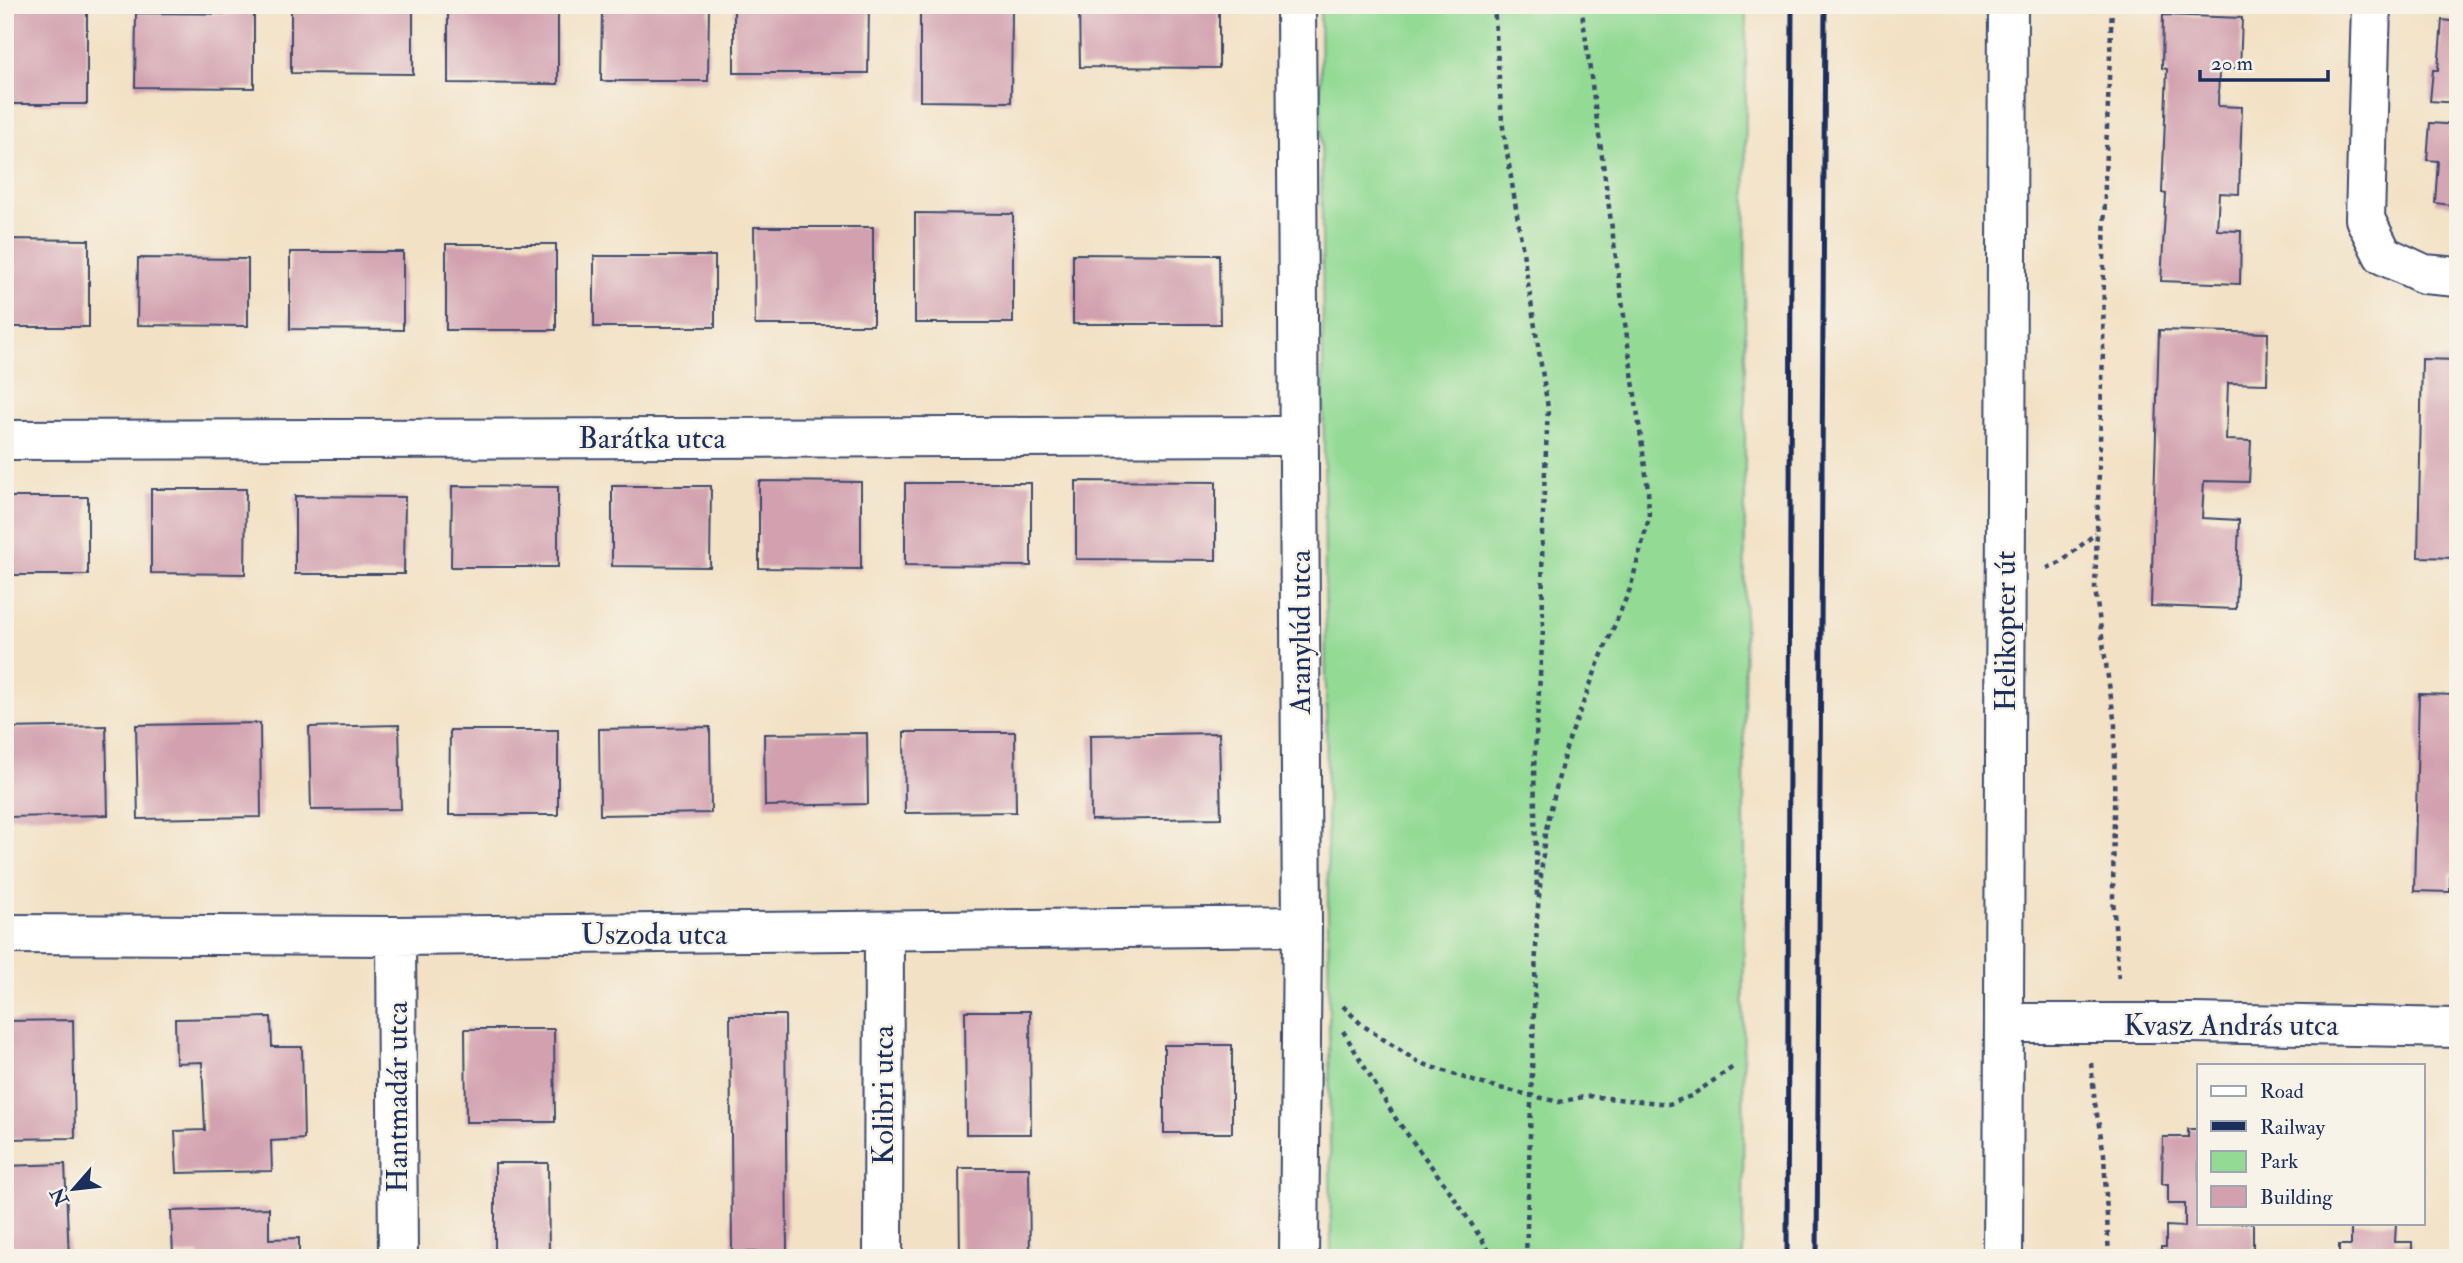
<svg xmlns="http://www.w3.org/2000/svg" width="2463" height="1263" font-family="'IM FELL Double Pica',serif">
<style>
.green{fill:#93da94;stroke:#578479;stroke-width:2}
.building{fill:#d2a0af}
.lines{fill:none;stroke-linecap:round;stroke-linejoin:round}
.minor-casing{stroke:#3b4a6d;stroke-width:42}
.tertiary-casing{stroke:#3b4a6d;stroke-width:42}
.path{stroke:#3b4a6d;stroke-width:4.5;stroke-dasharray:5 5;stroke-linecap:butt}
.minor{stroke:#fff;stroke-width:38}
.tertiary{stroke:#fff;stroke-width:38}
.rail{stroke:#1b2f5e;stroke-width:5}
.labels{text-anchor:middle;stroke-width:5;stroke-linejoin:round;paint-order:stroke}
.street-label{font-size:30px;fill:#1b2f5e;stroke:#f7f3e8}
</style>
<rect width="100%" height="100%" fill="#f7f3e8"/>
<filter id="ink" filterUnits="userSpaceOnUse"><feTurbulence type="fractalNoise" baseFrequency=".0143" numOctaves="2"/><feDisplacementMap in="SourceGraphic" scale="14" xChannelSelector="R" yChannelSelector="G"/><feConvolveMatrix kernelMatrix="1 2 1 2 8 2 1 2 1" color-interpolation-filters="sRGB"/></filter>
<filter id="wash" filterUnits="userSpaceOnUse"><feTurbulence type="fractalNoise" baseFrequency=".00686" numOctaves="4" result="noise"/><feDisplacementMap in="SourceGraphic" scale="28" xChannelSelector="R" yChannelSelector="G"/><feGaussianBlur stdDeviation="1.57" result="paint"/><feColorMatrix in="noise" values="0 0 0 0 0 0 0 0 0 0 0 0 0 0 0 0 0 1.4 0 .05"/><feComposite in="paint" operator="in"/></filter>
<g filter="url(#wash)">
<rect width="100%" height="100%" fill="#f2e1c4"/>
<path class="green" d="M1320,5h426l-3,1253h-412z"/>
<g id="blocks">
<path class="building" d="M5,5h82v99h-82z
M291,5h122v69l-122,-1z
M734,5h135l-1,68h-134z
M1079,5h140v63l-139,-1z
M602,6h107l-1,75h-107z
M448,7h110v77l-110,-1z
M920,10h92l-1,92 -91,-1z
M136,13l118,1v74l-119,-1z
M2163,15l79,3 -2,51h-21l-1,37 24,1 -3,87 -20,-1 -2,37 24,1 -1,53 -79,-3 5,-87 -4,-1 5,-124 -5,-1z
M2442,20l16,2v81l-28,-2 3,-31h5z
M2430,123l28,2v81l-23,-3 3,-42 -11,-1z
M915,213l98,1v109h-98z
M754,227h119v98h-118z
M5,239l84,1v87h-84z
M446,244h110v86h-110z
M290,252h113v78l-113,-1z
M1073,254l146,1 1,69h-147z
M594,256h121v71h-121z
M138,258l110,1v67l-111,-1z
M2159,330l109,3 -1,51 -39,-1 -2,57 25,1 -2,41 -45,-1 -2,37 37,2 -3,89 -85,-3z
M2422,359l35,1 1,198 -40,-1z
M759,481l102,1v87l-102,-1z
M1076,481l140,1v78l-140,-1z
M905,483h126v83l-126,-1z
M452,486l106,1v80h-107z
M612,486h99l-1,81 -98,-1z
M151,489h95l-1,85 -94,-1z
M295,496l110,1 -1,77h-109z
M5,497h83v78h-83z
M2419,694l39,1v178h-8v19l-36,-1z
M260,723l1,94 -123,2 -2,-94z
M399,725l2,84 -90,1 -2,-83z
M106,726l2,89 -103,2v-89z
M710,727l1,86 -111,2 -1,-86z
M450,730h108v85h-109z
M904,732h111l1,80 -111,1z
M867,733l1,71 -103,2 -1,-72z
M1219,733l2,85 -130,2 -1,-85z
M965,1011h65l1,123h-65z
M730,1015h55l2,237h-55z
M271,1017l1,30h30l2,92 -33,2 1,30 -95,2 -2,-42 30,-1 -3,-68 -26,1 -1,-44z
M73,1020l2,118 -70,1v-118z
M465,1029h89l1,93h-89z
M1164,1045h68v88h-68z
M2188,1129h11v94h54v35h-92v-11h5v-21l19,1v-23h-17v-20h-6l1,-47h25z
M495,1163h53l1,95h-54z
M65,1164l4,94h-64v-92z
M959,1168h70l1,90h-70z
M269,1208v31l30,-1v20h-100v-4l-26,1 -2,-44z
M2351,1223h45l-1,19h17v16h-73v-13h12z"/>
</g>
</g>
<g filter="url(#ink)">
<use href="#blocks" fill-opacity="0" stroke="#3b4a6d" stroke-width="2"/>
<g class="lines">
<g class="minor-casing">
<path id="minor" d="M1296,5l6,921 -3,332
M2371,5l-6,214 18,36 41,19 34,3
M5,440l1294,-4
M5,934l391,2 906,-10
M396,936l2,322
M2004,1023h189l265,5
M883,1258l1,-326"/>
</g>
<g class="tertiary-casing">
<path id="tertiary" d="M2003,1258l5,-1253"/>
</g>
<path class="path" d="M1494,5l8,116 46,287 -6,126 1,96 -9,137 3,129
M2112,5l-7,171 -2,176 -8,237 20,136 -2,173 6,84
M2047,568l13,-5 36,-30
M1343,1006l19,19 56,37 61,21 80,19 29,-6 81,8 22,-8 45,-31
M1343,1031l53,88 53,71 45,68
M2091,1063l4,40 9,51 5,104
M1526,1258l11,-340 8,-85 21,-85 32,-84 32,-75 19,-71 -1,-29 -67,-484"/>
<use href="#minor" class="minor"/>
<use href="#tertiary" class="tertiary"/>
<path class="rail" d="M1787,1258l5,-1253
M1817,1258l8,-1253"/>
</g>
</g>
<g class="labels">
<g class="street-label">
<text x="652" y="448">Barátka utca</text>
<text transform="translate(2005 631) rotate(-90)" y="10">Helikopter út</text>
<text transform="translate(1300 632) rotate(-90)" y="10">Aranylúd utca</text>
<text x="654" y="944">Uszoda utca</text>
<text x="2231" y="1035">Kvasz András utca</text>
<text transform="translate(883 1095) rotate(-90)" y="10">Kolibri utca</text>
<text transform="translate(397 1097) rotate(-90)" y="10">Hantmadár utca</text>
</g>
</g>
<rect width="2463" height="1263" fill="none" stroke="#f7f3e8" stroke-width="28"/>
<rect x="2197" y="1064" width="228" height="161" fill="#f7f3e8" stroke="#9fa5b1" stroke-width="2"/>
<rect x="2211" y="1086" width="35" height="10" fill="#ffffff" stroke="#9fa5b1" stroke-width="2"/>
<text x="2260" y="1098" font-size="21" fill="#1b2f5e">Road</text>
<rect x="2211" y="1121" width="35" height="10" fill="#1b2f5e" stroke="#9fa5b1" stroke-width="2"/>
<text x="2260" y="1134" font-size="21" fill="#1b2f5e">Railway</text>
<rect x="2211" y="1151" width="35" height="21" fill="#93da94" stroke="#9fa5b1" stroke-width="2"/>
<text x="2260" y="1168" font-size="21" fill="#1b2f5e">Park</text>
<rect x="2211" y="1186" width="35" height="21" fill="#d2a0af" stroke="#9fa5b1" stroke-width="2"/>
<text x="2260" y="1204" font-size="21" fill="#1b2f5e">Building</text>
<g transform="translate(74 1189) rotate(242)" stroke="#f7f3e8" stroke-width="5" paint-order="stroke">
<path d="M0-5L12 26L0 18L-12 26Z" fill="#1b2f5e"/>
<text y="-10" font-size="19" font-weight="bold" text-anchor="middle" fill="#1b2f5e">N</text>
</g>
<path d="M2200 70v10h128v-10" fill="none" stroke="#1b2f5e" stroke-width="3.5"/>
<text x="2211" y="70" font-size="21" fill="#1b2f5e" stroke="#f7f3e8" stroke-width="5" paint-order="stroke">20 m</text>
</svg>
